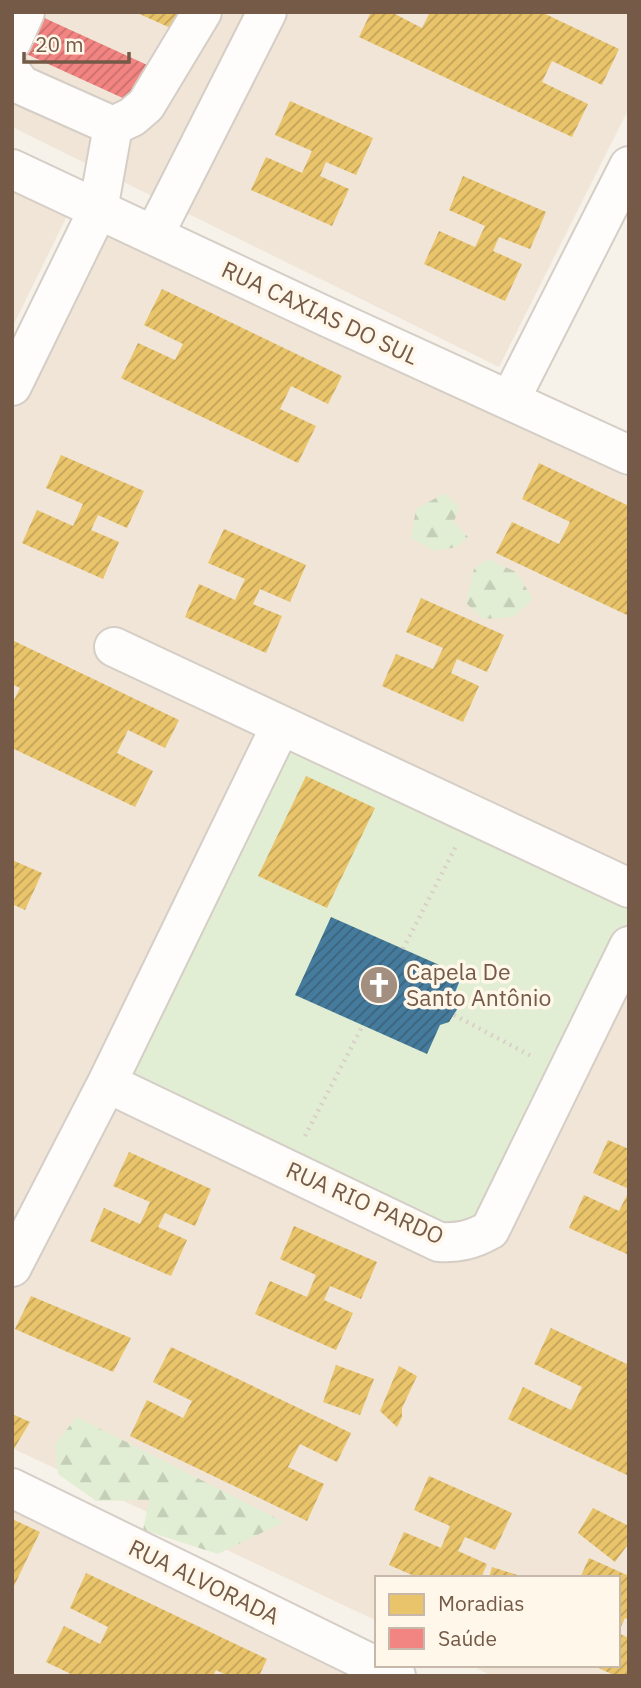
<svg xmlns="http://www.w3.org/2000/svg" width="641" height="1688" font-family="'IBM Plex Sans',sans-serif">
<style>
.residential{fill:#f0e5d6}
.green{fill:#e2eed3}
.forest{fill:url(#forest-firs)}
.homes{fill:url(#homes-hatch)}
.health{fill:url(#health-hatch)}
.public{fill:url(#public-hatch)}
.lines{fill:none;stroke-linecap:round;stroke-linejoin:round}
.minor-casing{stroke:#d5cec6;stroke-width:42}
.path{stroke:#d8d0c9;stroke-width:4.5;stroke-dasharray:2 5;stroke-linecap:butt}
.minor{stroke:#fefdfc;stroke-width:38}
.labels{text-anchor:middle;stroke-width:7;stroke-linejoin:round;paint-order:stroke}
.street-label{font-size:23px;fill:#755a48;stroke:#fff7e9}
.poi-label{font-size:23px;fill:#755a48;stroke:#fff7e9;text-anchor:start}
</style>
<defs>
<pattern id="forest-firs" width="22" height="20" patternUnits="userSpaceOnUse" patternTransform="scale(1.75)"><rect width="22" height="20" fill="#e2eed3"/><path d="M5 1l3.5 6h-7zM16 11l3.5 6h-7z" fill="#c5ceb7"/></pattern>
<pattern id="homes-hatch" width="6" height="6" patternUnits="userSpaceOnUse" patternTransform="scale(1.75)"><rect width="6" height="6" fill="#e9c46a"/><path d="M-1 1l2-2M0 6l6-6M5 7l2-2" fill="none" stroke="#c1a259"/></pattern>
<pattern id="health-hatch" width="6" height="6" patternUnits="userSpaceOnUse" patternTransform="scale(1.75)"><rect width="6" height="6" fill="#f28482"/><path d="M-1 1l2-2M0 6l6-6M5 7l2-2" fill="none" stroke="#c96f6c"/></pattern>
<pattern id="public-hatch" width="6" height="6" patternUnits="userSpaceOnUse" patternTransform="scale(1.75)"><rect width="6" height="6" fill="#457b9d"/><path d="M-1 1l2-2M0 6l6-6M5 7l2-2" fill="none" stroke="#3c637b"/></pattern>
</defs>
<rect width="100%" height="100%" fill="#f7f2e9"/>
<path class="residential" d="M12,12h617v96l-130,259 -487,-240z
M12,186l56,28 -56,114z
M98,226l531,252v1198h-137l-22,-11h148v-87h-241v43l-365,-173v-1045z
M12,1500l353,176h-353z"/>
<path class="green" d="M281,725l348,163v58l-157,294 -365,-157z"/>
<path class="forest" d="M445,493l14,14 -5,15 14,15 -11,10 -22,4 -24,-13 5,-29z
M488,559l28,13 17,27 -20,18 -30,2 -17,-16 8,-34z
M77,1417l207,105 -66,32 -75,-24 6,-30 -53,1 -38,-27 -3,-30z"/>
<path class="homes" d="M135,12h59l-10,22z
M371,12h20l31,16 8,-16h111l78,37 -17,36 -50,-24 -10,21 46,22 -16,33 -213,-100z
M290,101l83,37 -17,37 -30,-13 -6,14 29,13 -17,37 -81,-36 15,-33 36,16 10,-22 -37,-16z
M463,176l83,36 -16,37 -31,-12 -6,14 29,13 -17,37 -81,-37 15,-33 36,16 10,-21 -36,-16z
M162,289l180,87 -14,28 -37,-18 -11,23 36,17 -18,37 -177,-85 17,-35 37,17 8,-16 -39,-19z
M61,455l83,36 -17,37 -29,-13 -7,15 28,12 -16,37 -81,-36 15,-33 36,16 10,-22 -37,-16z
M539,463l90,43v110l-133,-63 16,-31 47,22 11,-22 -48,-23z
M224,529l82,36 -16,37 -30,-13 -7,15 29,12 -16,37 -81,-36 14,-33 36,16 10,-21 -37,-16z
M421,598l83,37 -17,37 -30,-13 -6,14 28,13 -16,36 -81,-36 14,-32 37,15 10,-21 -37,-16z
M12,640l167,80 -14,28 -37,-18 -11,23 36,18 -18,36 -123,-59v-44l8,-16 -8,-4z
M306,776l69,32 -48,100 -69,-32z
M12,860l30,13 -17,37 -13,-6z
M608,1140l21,9v40l-36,-16z
M129,1152l82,37 -16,37 -30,-13 -7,14 29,13 -16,36 -81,-35 14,-33 36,16 10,-22 -37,-16z
M629,1191v64l-60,-27 15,-33 35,16z
M294,1226l83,36 -16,37 -31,-13 -6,14 29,13 -17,37 -81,-36 15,-33 37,16 9,-22 -36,-16z
M31,1296l100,42 -18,34 -98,-43z
M551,1328l78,37v111l-121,-57 15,-32 48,23 11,-23 -48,-23z
M171,1347l180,86 -14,29 -37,-18 -12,23 36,17 -17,37 -177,-85 17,-36 36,18 9,-17 -39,-19z
M336,1365l38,14 -14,36 -37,-13z
M399,1366l18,10 -15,32v9l-5,10 -17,-16z
M12,1414l18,8 -18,30z
M429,1476l83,37 -17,37 -30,-13 -7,14 29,13 -6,14h-62l-30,-13 15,-33 37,16 9,-22 -36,-16z
M593,1508l36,18v17l-14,19 -37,-29z
M12,1519l28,13 -28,58z
M589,1558l40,18v44l-4,-2 -7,15 11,5v38h-13l-24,-11h26v-87h-38z
M492,1567l32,10v1h-35z
M86,1573l181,86 -8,17h-31l-12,-6 -3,6h-138l-29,-14 18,-36 36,18 8,-17 -38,-19z"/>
<path class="health" d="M40,16l116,53 -18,36 -116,-53z"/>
<path class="public" d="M331,917l131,58 -8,20 4,13 -9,14 -9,3 -13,29 -132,-59z"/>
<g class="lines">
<g class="minor-casing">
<path id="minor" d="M12,41l13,-29
M12,73l9,12 92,41 19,-9 14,-12 56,-93
M12,169l313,147 304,139
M154,235l113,-223
M12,386l86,-176 15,-84
M510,400l119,-234
M114,647l515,241
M107,1083l332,159c20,1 33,-2 51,-12l139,-284
M12,1267l95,-184 174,-358
M12,1488l384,188"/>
</g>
<path class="path" d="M403,949l53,-103
M454,1015l79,42
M305,1136l58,-111"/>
<use href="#minor" class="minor"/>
</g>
<defs>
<g id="church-disc" transform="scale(2.0125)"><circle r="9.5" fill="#a28f80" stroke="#fff7e9"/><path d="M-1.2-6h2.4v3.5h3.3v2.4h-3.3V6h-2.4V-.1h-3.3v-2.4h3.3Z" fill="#fff"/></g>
</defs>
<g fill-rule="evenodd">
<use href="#church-disc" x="379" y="985"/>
</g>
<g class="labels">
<g class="street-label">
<text transform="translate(320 313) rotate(25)" y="8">RUA CAXIAS DO SUL</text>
<text transform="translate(365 1203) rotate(24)" y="8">RUA RIO PARDO</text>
<text transform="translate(204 1582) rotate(26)" y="8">RUA ALVORADA</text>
</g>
<g class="poi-label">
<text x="406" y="980">Capela De<tspan x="406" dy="26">Santo Antônio</tspan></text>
</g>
</g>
<rect width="641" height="1688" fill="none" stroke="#755a48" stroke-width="28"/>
<rect x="375" y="1576" width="245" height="91" fill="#fff7e9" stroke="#c8b8a9" stroke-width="2"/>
<rect x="389" y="1594" width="35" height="21" fill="#e9c46a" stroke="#c8b8a9" stroke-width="2"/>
<text x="438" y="1611" font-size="21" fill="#755a48">Moradias</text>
<rect x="389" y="1628" width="35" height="21" fill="#f28482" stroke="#c8b8a9" stroke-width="2"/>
<text x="438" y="1646" font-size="21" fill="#755a48">Saúde</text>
<path d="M24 52v10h105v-10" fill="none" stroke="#755a48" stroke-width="3.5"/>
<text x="35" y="52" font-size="21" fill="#755a48" stroke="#fff7e9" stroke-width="5" paint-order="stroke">20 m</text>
</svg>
